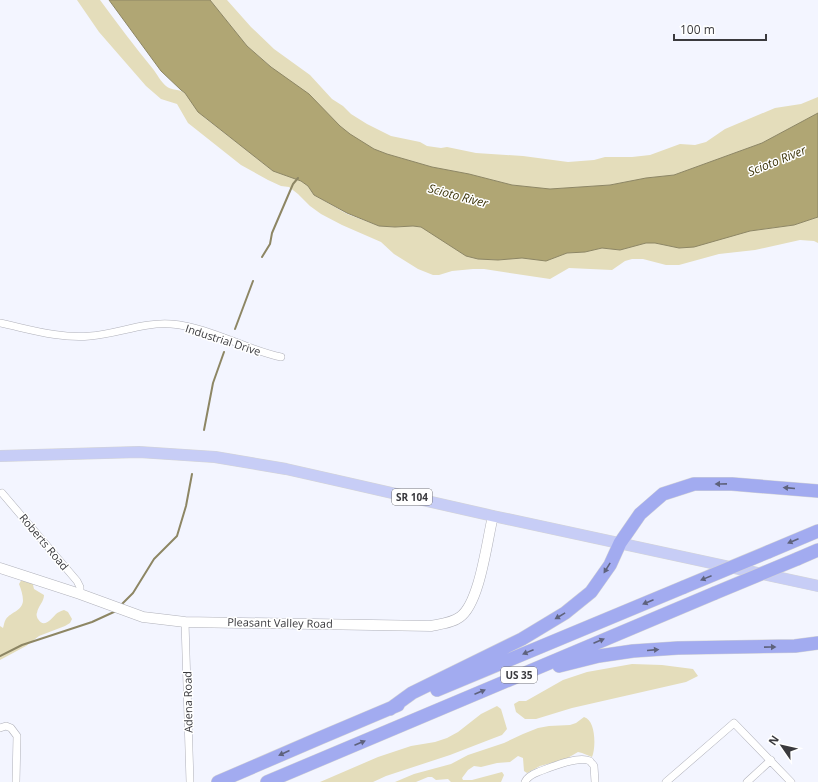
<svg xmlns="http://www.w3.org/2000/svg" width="818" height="782" font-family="'Open Sans',sans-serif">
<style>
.green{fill:#e4ddbb}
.water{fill:#b0a674;stroke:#8d8664}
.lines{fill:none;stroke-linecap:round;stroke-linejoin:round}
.stream{stroke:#8d8664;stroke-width:2}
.street-casing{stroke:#b0b1ba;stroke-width:8}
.secondary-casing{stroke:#b0b1ba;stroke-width:11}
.primary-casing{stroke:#d4d4d5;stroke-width:12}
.highway-casing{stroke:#d4d4d5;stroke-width:14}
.street{stroke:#fff;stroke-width:7}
.secondary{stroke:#fff;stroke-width:10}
.primary{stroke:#c7cdf6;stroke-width:11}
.highway{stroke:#a2abf0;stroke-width:13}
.highway-bridge-casing{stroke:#d4d4d5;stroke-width:14;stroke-linecap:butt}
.highway-bridge{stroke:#a2abf0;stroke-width:13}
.oneway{fill:#5e627c}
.labels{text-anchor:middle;stroke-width:3;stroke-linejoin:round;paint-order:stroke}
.shield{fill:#fff;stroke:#757578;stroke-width:1}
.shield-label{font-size:10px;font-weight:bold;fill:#3a3a3e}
.street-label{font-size:11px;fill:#3a3a3e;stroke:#fff}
.water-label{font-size:12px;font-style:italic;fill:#3e360c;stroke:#fff}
</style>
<rect width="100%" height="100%" fill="#f3f5ff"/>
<path class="green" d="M77,0h23c17,23 34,46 53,69 4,5 8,13 13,17 5,5 14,2 20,8 7,7 11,16 19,24l68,53 28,10 7,5 6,9 33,19 32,12 16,1 18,-1 9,1 44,29 12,3 20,1 24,-2 24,3 21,-8 18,-1 17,-4 18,2 26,-7h9l24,5 71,-17 44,-6 24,-8v26l-4,-2 -14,-1 -45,10 -36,4 -40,11h-13l-23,-6h-11l-7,2 -13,9 -43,-2 -19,11 -66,-10h-11l-21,2 -13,4h-6l-15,-6 -24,-15 -13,-12 -39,-17 -21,-11 -11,-8 -12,-12 -9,-7 -8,-1 -13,-6 -27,-15 -53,-42 -11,-19 -16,-5 -15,-13 -47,-54z
M210,0h17l24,27 23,22 36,26 22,24 11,7 8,8 16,10 24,12 29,6 7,4 14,2 6,-1 29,6 47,3 45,6 26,-2 11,-3h27l18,-2 30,-11 15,1 11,-3 19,-13 50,-21 26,-4 17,-7v16l-56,30 -88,32 -28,3 -36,7 -60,4 -38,-4 -43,-11 -37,-7 -45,-13 -13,-5 -25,-15 -102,-88z
M22,579l10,2 2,8 10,6c0,7 -6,11 -7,18 -1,1 0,5 1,6 6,10 13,0 18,-5 2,-2 5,-3 8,-4l4,2 4,7 -2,4 -5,3 -26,10 -13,10 -26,14v-34l3,2c1,-3 1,-6 3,-9 5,-7 16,-8 17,-18 0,-6 -2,-12 -4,-17z
M632,664l30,1 31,4 5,7 -12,6 -114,26 -36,11h-11l-9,-7 -2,-8 5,-3h7l37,-21 24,-8z
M497,706l4,3 6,20 -5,6 -8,3 -44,17 -64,21 -13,6h-53l58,-25 33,-11 24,-4 12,-4 11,-6 23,-18z
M584,717c12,3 12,31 8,40l-10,-4 -4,-1 -12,7 -26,7 -13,7 -3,-2 -1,-13 -5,-2 -8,6 -13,1 -16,4 -7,-1 -6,4 -6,8 1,2h9l30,-8 2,3 -3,7h-50l-3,-3 -12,1 -4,-3h-4l-12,5h-21l19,-8 37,-10 17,-9 36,-12 19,-9 15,-6 11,-2 21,-1 6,-2z"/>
<path class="water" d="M109,0h101l37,46 24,21 38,27 31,32 10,8 24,15 13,5 45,13 37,7 43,11 38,4 60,-4 36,-7 28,-3 88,-32 56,-30v104l-24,8 -44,6 -56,16 -15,1 -24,-5h-9l-26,7 -18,-2 -17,4 -18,1 -21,8 -24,-3 -24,2 -20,-1 -12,-3 -45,-29 -8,-1 -18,1 -16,-1 -32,-13 -33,-18 -6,-9 -7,-5 -28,-10 -75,-59 -13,-19 -4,-3 -20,-19z"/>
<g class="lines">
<path class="stream" d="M262,257l8,-13 2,-11 21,-49 5,-6
M235,329l18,-48
M204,430l9,-47 11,-31
M121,605l12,-12 21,-34 23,-23 9,-30 6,-32
M0,656l22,-11 70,-23 24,-11"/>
<g class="street-casing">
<path id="street" d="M0,323c29,6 60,16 90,13 27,-2 53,-14 81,-12 38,3 73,25 110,33
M2,493l75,88 3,6v7
M185,622l5,160
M0,728l6,-2 5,2 6,8 -1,46
M525,782c2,-5 8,-8 13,-10 11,-4 40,-17 52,-11 0,1 4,4 4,5l1,16
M666,782l68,-59 57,59
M747,782l24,-22"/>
</g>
<g class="secondary-casing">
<path id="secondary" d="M0,568l80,26 52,19 11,4 42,5 246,4c10,-2 21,-3 29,-9 20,-14 27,-77 33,-101"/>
</g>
<g class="primary-casing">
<path id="primary" d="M0,456l139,-4 76,5 71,12 62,14 145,33 325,70"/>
</g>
<g class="highway-casing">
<path id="highway" d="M768,552l50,-21
M797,559l21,-9
M559,666l40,-10 34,-5 45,-3 117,-2 23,-3
M437,690l247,-103
M390,709l22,-16 110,-54 43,-26 26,-21 19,-27 10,-22 20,-29 23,-20 31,-10h38l86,7
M218,782l102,-44 78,-33
M267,782l448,-189"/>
</g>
<use href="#street" class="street"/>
<use href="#secondary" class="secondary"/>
<use href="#primary" class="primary"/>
<use href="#highway" class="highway"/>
<g class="highway-bridge-casing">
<path id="highway-bridge" d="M684,587l84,-35
M715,593l82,-34"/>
</g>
<use href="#highway-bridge" class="highway-bridge"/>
</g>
<defs><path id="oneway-solid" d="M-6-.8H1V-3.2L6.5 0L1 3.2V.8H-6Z"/></defs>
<g class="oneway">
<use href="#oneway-solid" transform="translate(721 484) rotate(179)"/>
<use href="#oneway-solid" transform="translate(789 488) rotate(-175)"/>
<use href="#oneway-solid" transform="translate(793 541) rotate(157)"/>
<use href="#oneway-solid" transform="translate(607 568) rotate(122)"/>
<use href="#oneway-solid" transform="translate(706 578) rotate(158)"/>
<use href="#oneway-solid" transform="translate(648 602) rotate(157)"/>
<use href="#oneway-solid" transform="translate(560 616) rotate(149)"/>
<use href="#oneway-solid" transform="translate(599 641) rotate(-23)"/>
<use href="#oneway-solid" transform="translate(770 647) rotate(-1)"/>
<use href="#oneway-solid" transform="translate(653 650) rotate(-5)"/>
<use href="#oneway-solid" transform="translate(528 652) rotate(158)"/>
<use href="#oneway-solid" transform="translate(480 692) rotate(-23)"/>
<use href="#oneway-solid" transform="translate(360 743) rotate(-23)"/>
<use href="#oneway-solid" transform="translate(284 753) rotate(156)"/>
</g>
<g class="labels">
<g class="shield">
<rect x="392" y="489" width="40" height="16" rx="3"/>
<rect x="501" y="667" width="36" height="16" rx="3"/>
</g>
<g class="shield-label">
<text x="412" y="501">SR 104</text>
<text x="519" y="679">US 35</text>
</g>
<g class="street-label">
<text transform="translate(223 340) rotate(18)" y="4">Industrial Drive</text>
<text transform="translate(44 542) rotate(50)" y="4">Roberts Road</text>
<text transform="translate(280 623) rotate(1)" y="4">Pleasant Valley Road</text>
<text transform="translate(188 702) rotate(-91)" y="4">Adena Road</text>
</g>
<g class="water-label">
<text transform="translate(777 161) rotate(-22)" y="4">Scioto River</text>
<text transform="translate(458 196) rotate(15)" y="4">Scioto River</text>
</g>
</g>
<g transform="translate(782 746) rotate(304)" stroke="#ffffff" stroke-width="3" paint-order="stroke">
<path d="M0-3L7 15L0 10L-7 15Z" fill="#3a3a3e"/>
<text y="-6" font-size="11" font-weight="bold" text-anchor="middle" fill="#3a3a3e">N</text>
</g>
<path d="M674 34v6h92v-6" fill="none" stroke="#3a3a3e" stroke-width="2"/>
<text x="680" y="34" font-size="12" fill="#3a3a3e" stroke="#ffffff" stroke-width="3" paint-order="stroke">100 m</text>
</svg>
